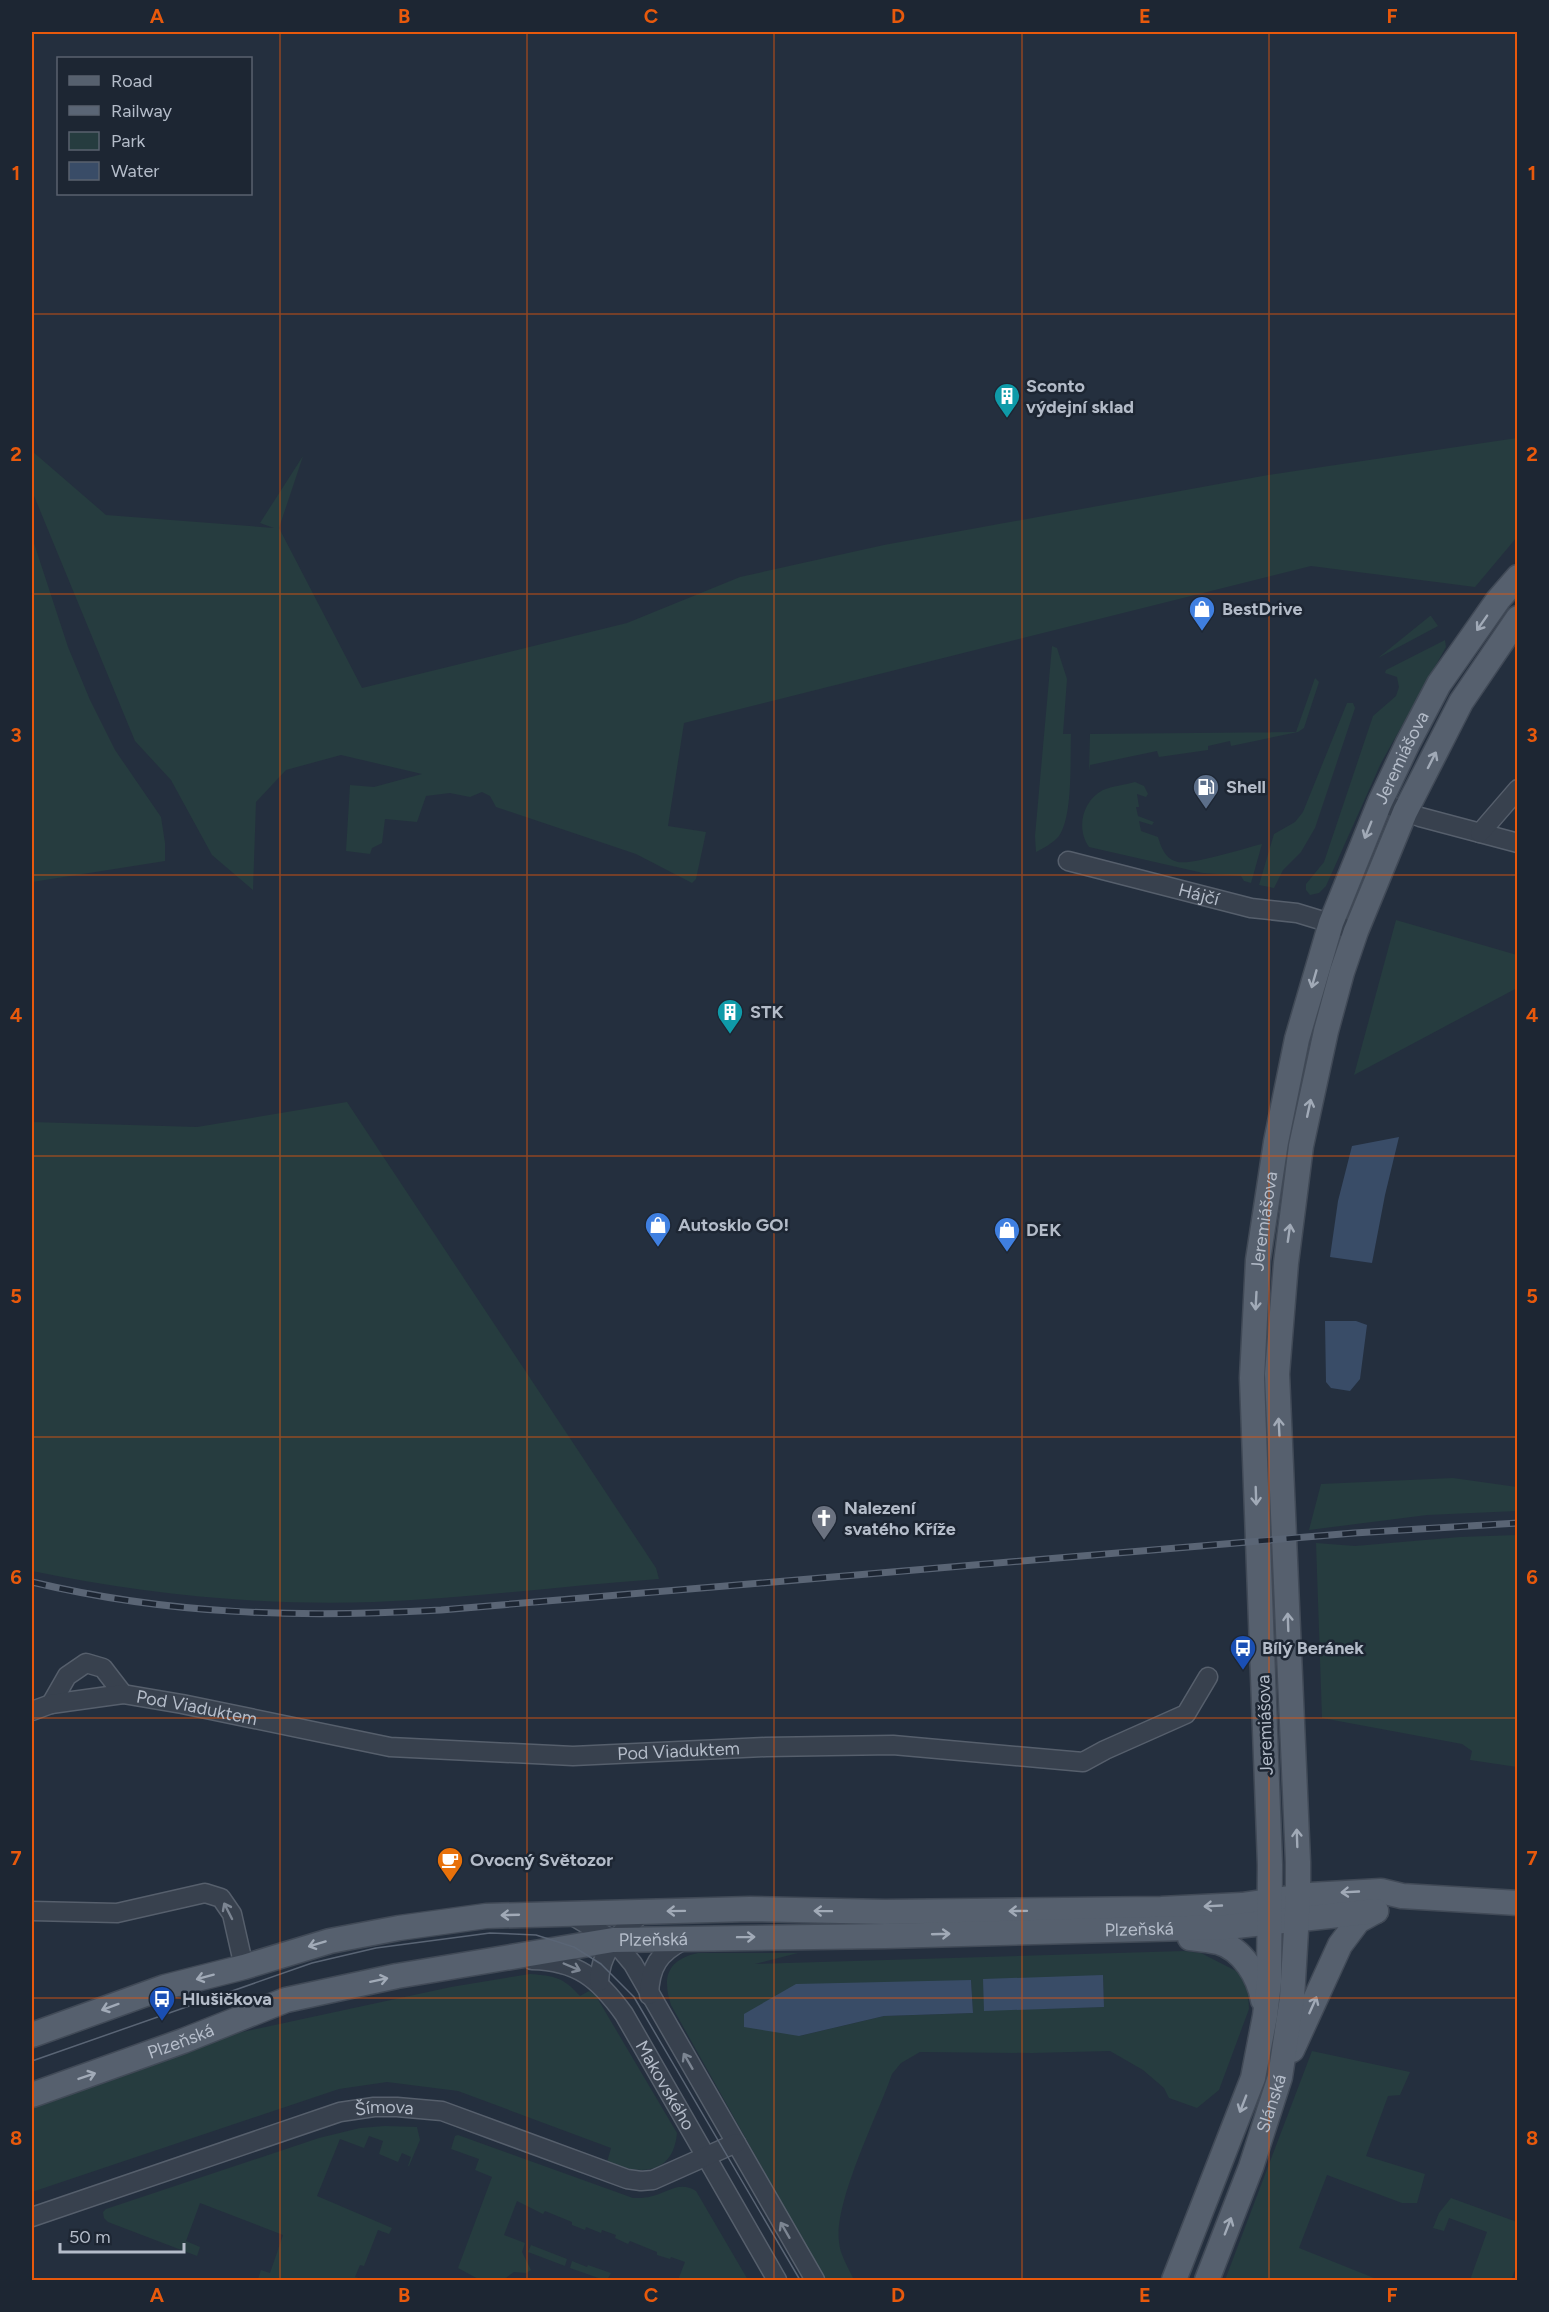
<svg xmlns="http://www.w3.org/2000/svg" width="1549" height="2312" font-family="Figtree,sans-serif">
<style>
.green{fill:#263c3f;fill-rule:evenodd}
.water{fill:#394c67}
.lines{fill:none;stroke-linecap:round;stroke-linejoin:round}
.minor-casing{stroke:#565f6c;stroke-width:21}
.major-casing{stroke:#414a57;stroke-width:27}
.minor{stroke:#38414e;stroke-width:18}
.major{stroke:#56606e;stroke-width:24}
.tram{stroke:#5a6575;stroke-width:1.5}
.rail-casing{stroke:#5a6575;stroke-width:7}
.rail{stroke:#1d2633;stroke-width:4.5;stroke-dasharray:14;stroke-linecap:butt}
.oneway{stroke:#a1aab7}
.oneway2{stroke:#7c8592}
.grid{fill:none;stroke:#e8590c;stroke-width:1.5;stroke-opacity:0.55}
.labels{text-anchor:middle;stroke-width:5;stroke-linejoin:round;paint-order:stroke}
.poi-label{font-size:18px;font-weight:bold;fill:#b4bcc9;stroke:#1d2633;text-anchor:start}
.street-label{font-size:18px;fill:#b4bcc9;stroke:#1d2633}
.neatline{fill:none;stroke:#e8590c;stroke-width:2}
.grid-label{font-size:20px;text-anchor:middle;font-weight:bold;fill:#e8590c}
</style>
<rect width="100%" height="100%" fill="#242f3e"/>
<path class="green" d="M1517,438v99l-42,50 -164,-21 -627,157 -16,103 38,6 -10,47 -4,4 -56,-29 -140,-47 -6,-11 -8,-4 -12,5 -20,-4 -24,3 -9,26 -32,-3 -3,24 -10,5 -2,6 -24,-3 4,-66 24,2 48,-13 -81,-19 -55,15 -30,32 -3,88 -41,-35 -41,-75 -36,-39 -103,-250v-40l74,64 168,13 -14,-5 43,-67 -24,72 83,160 265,-65 113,-46 144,-32 384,-70z
M32,537l36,110 22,53 25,50 46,67 4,26v18l-133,21z
M1431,616l7,10 -60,32 52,-42z
M1445,640l1,7 -65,116 -55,123 -7,7 -9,2 -4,-5v-6l18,-22 49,-146 23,-20 3,-9 -2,-10 -12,-4 1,-3z
M1052,646l5,2 10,31 -4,55h8c-1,25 2,82 -12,102 -6,7 -15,12 -23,16l-1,-16z
M1315,678l4,4 -15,46 -6,4 -67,14 -1,-5 -22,5v4l-49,7 -2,-6 -67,14 -1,6 1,-37 206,-2z
M1347,703h6l2,5 -40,120 -14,24 -18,18 -9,18 -15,-3 15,-51 21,-12 8,-10z
M1135,782l9,4 4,8 -2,3 -9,-3 2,13h-3l2,9 16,6 -2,3 -13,-4 2,10 17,6c3,10 7,22 20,25 15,3 67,-14 84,-18l-11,39 -7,-2 -3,-5 -38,-3 -114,-26c-13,-18 -7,-46 14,-57 9,-4 22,-5 32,-8z
M1396,920l121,35v33l-163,87z
M347,1102l309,466 3,11c-95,7 -190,19 -285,23 -116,4 -229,-8 -342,-31v-449l165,5z
M1453,1478l64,9v24l-90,4 -118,15 12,-46z
M1517,1535v232l-47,-7 2,-9 -10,-7 -140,-26 -6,-175 39,3 105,-9z
M1184,1951l17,2 39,20 8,19 1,17 -30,81 -22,18 -28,-10 -5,-10 -21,-18 -33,-19 -78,2 -112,-1 -19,11 -9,11c-14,41 -58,127 -53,168 1,13 10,27 15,38h-29l-154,-275c-9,-28 -4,-45 27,-52h100l-43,11zM1103,1975l1,32 -120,3zM971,1980l2,33 -89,3 -85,20z
M530,1974c25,2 33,3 50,22l9,-5 7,5 81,137c-4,43 -38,42 -70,29l4,-14 -153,-57 -71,-9 -48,7 -307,103v-88l192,-68 227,-49z
M1312,2051l98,21 -10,23 -12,1 -22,60 59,18 -8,29h-15l-75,-28 -28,73 75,30v2h-149z
M385,2126l32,1 3,13 -11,26h-1l3,-9 -9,-4 -4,9 -19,-8 4,-13 -14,-5 -5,12 -24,-9 -23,57 75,32 -3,6 -11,-4 -14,36 -4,-1 -5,12 10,3 -107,-1 3,-9 9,3 13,-38 -83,-32 -14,38 14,6 -3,9 -89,-34 -4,-4 -1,-6 3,-3 213,-71 41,-10z
M458,2135l175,63c5,0 11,0 16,-1 17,-3 30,-17 47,-6l52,89h-70l7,-18 -14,-5 -1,2 -13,-4v-3l-27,-11 -2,3 -13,-6 1,-3 -14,-5 -1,3 -15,-6 -1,3 -13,-5v-3l-27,-11 -2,3 -26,-13 -13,34 21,8 -3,9 9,18 -5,3 -12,-1 -11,8h-23l-22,-12 34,-91 -17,-7 4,-11 -28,-10 4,-13z
M1451,2198l66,24v43l-6,15h-41l17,-48 -38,-14 -5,13 -11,-3 6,-15z
M531,2245l36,14 -2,7 -37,-14z
M572,2261l15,6 1,-2 23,8 -4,7h-3l-34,-12z"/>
<path class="water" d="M1399,1137l-14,58 -13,68 -42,-6 8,-56 14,-55z
M1325,1321h31l11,4 -7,54 -10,12 -19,-3 -5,-6z
M1103,1975l1,32 -120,4 -1,-32z
M971,1980l2,33 -89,3 -85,20 -55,-9v-13l52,-30z"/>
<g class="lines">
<g class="minor-casing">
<g id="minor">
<path d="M1380,802l40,15 98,26"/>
<path d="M1480,833l38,-44"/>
<path id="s1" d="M1068,861l183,47 46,5 46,14"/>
<path d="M51,1704l16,-28 19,-13 17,5 20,26"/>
<path id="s2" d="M32,1711l19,-7 72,-10 59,10 208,43 183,9 193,-9 127,-2 190,17 22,-12 81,-36 22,-37"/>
<path d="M32,1911l85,2 88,-20 16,5 11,16 12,53"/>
<path d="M568,1913l45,27 20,24 182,316"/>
<path id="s3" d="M532,1960c45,1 66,18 92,54l153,266"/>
<path d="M599,1982c1,-33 22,-49 45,-71"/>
<path d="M649,1995c1,-29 10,-42 35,-55"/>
<path id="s4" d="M32,2217l308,-105 34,-5h23l45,4 185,68 14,2 12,-1 83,-37"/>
</g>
</g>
<g class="major-casing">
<g id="major">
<path d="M1190,1938c9,1 19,2 28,4 25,7 41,35 45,58"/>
<path d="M32,2035l133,-48 79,-20 86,-26 69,-13 87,-12 264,-7 135,3 276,-3 81,-4 68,-10 71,-4 21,5 116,7"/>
<path d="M1292,2050l48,-105 18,-24 18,-10"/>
<path id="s5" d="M32,2095l151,-54 103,-41 111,-24 216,-36 273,-4 341,-9 149,-16"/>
<path id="s6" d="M1174,2280l79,-202 12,-62 4,-34 1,-117 -18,-487 6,-118 18,-118 21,-103 34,-116 49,-121 28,-59 31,-59 59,-84 20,-23"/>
<path id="s7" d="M1207,2280l44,-113 29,-90 12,-79 6,-102v-34l-21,-488 9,-111 15,-117 25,-115 16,-59 14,-41 49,-119 56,-110 57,-84"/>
</g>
</g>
<use href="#minor" class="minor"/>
<use href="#major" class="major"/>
<path class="tram" d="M32,2061l280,-98 64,-15 114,-15 46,2 38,12 27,17 33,33 166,283"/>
<g class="rail-casing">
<path id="rail" d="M32,1582c138,33 268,36 409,28l913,-77 164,-10"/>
</g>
<use href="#rail" class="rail"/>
</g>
<defs><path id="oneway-shaft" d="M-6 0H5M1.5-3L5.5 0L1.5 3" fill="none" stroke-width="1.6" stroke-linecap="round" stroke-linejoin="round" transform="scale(1.5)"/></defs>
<g class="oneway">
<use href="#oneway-shaft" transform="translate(1482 623) rotate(125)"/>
<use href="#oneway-shaft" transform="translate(1432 760) rotate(-63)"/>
<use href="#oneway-shaft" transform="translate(1368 830) rotate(112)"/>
<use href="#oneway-shaft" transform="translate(1314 979) rotate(106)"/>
<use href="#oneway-shaft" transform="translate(1309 1108) rotate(-78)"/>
<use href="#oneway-shaft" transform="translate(1289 1233) rotate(-82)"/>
<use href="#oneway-shaft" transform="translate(1256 1301) rotate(93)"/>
<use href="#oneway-shaft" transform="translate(1279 1427) rotate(-93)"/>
<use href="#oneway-shaft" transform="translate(1256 1496) rotate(88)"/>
<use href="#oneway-shaft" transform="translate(1288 1622) rotate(-92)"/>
<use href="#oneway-shaft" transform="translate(1297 1838) rotate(-92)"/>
<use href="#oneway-shaft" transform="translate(1350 1892) rotate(177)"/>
<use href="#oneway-shaft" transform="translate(1213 1906) rotate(177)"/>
<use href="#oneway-shaft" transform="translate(676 1911) rotate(179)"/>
<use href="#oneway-shaft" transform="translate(823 1911) rotate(-179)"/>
<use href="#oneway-shaft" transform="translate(1018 1911) rotate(179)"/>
<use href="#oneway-shaft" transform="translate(510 1915) rotate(178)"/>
<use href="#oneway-shaft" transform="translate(941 1934) rotate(-2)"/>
<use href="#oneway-shaft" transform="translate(746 1937) rotate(-1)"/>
<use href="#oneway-shaft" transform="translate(317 1944) rotate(163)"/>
<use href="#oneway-shaft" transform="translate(205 1977) rotate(165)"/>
<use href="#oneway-shaft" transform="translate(379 1980) rotate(-12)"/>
<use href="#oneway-shaft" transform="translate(1313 2005) rotate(-66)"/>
<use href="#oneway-shaft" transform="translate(110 2007) rotate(160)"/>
<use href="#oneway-shaft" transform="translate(87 2076) rotate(-19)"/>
<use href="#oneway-shaft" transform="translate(1243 2104) rotate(111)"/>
<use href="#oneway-shaft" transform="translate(1228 2226) rotate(-69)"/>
</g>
<g class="oneway2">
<use href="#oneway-shaft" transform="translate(228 1911) rotate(-117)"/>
<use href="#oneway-shaft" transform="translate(572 1967) rotate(23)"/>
<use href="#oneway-shaft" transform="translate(688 2061) rotate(-120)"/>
<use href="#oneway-shaft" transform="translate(785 2230) rotate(-120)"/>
</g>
<path class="grid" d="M280,32v2248M527,32v2248M774,32v2248M1022,32v2248M1269,32v2248M32,314h1486M32,594h1486M32,875h1486M32,1156h1486M32,1437h1486M32,1718h1486M32,1998h1486"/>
<defs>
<g id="building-pin" transform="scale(1.35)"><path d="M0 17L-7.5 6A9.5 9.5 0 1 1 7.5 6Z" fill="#0f9aa8" stroke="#1d2633"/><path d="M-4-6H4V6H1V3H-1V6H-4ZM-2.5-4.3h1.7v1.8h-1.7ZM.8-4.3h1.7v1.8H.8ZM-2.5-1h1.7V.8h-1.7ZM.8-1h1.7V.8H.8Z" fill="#fff"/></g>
<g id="shop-pin" transform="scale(1.35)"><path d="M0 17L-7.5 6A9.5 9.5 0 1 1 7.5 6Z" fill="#3f7fe0" stroke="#1d2633"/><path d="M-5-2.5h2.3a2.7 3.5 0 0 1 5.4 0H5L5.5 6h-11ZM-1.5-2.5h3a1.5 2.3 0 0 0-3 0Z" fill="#fff"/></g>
<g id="fuel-pin" transform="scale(1.35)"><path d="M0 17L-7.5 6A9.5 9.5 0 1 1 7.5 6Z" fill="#5c6f8a" stroke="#1d2633"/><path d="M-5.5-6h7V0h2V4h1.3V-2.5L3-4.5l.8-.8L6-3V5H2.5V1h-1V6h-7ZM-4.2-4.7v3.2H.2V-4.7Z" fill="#fff"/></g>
<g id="church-pin" transform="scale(1.35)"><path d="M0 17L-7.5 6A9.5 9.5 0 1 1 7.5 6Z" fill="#6b7280" stroke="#1d2633"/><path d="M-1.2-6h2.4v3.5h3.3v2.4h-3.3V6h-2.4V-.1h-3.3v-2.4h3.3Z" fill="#fff"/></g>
<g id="bus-pin" transform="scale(1.35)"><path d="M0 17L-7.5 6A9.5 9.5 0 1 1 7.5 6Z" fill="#1a4fb4" stroke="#1d2633"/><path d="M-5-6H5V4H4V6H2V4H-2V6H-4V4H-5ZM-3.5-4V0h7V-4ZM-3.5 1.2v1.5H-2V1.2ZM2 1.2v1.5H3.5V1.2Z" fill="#fff"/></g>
<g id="cafe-pin" transform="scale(1.35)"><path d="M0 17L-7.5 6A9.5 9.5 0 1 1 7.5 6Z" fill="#e8710a" stroke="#1d2633"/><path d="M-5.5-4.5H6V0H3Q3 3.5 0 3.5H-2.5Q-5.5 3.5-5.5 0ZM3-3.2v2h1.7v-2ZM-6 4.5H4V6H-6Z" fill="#fff"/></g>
</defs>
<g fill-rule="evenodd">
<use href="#building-pin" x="1007" y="396"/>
<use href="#shop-pin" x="1202" y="609"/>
<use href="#fuel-pin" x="1206" y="787"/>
<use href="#building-pin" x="730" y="1012"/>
<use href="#shop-pin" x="658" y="1225"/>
<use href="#shop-pin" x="1007" y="1230"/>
<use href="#church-pin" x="824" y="1518"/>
<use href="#bus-pin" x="1243" y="1648"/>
<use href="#cafe-pin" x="450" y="1860"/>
<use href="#bus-pin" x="162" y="1999"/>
</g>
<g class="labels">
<g class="poi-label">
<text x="1026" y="392">Sconto<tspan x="1026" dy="21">výdejní sklad</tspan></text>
<text x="1222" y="615">BestDrive</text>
<text x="1226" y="793">Shell</text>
<text x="750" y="1018">STK</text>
<text x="678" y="1231">Autosklo GO!</text>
<text x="1026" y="1236">DEK</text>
<text x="844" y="1514">Nalezení<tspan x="844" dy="21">svatého Kříže</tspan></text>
<text x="1262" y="1654">Bílý Beránek</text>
<text x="470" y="1866">Ovocný Světozor</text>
<text x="182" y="2005">Hlušičkova</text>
</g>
<g class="street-label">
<text dy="6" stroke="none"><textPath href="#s6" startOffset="1562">Jeremiášova</textPath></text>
<text dy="6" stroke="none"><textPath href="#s1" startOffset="135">Hájčí</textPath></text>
<text dy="6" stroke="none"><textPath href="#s6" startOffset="1076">Jeremiášova</textPath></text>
<text dy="6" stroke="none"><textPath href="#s2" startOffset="168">Pod Viaduktem</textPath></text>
<text transform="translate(1265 1725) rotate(-92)" y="6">Jeremiášova</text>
<text dy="6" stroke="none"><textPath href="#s2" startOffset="654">Pod Viaduktem</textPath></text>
<text dy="6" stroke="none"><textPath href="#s5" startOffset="1130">Plzeňská</textPath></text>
<text dy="6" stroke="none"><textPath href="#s5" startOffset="644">Plzeňská</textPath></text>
<text dy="6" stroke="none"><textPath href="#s5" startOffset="158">Plzeňská</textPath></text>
<text dy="6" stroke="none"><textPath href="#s3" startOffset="194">Makovského</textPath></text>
<text dy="6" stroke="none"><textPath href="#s7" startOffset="188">Slánská</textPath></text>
<text dy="6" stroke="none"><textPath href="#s4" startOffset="370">Šímova</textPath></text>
</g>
</g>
<rect width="1549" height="2312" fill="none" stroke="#1d2633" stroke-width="66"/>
<rect x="57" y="57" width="195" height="138" fill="#1d2633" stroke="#59626f" stroke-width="1.5"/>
<rect x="69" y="76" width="30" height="9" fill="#56606e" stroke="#59626f" stroke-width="1.5"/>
<text x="111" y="87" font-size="18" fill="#b4bcc9">Road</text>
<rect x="69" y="106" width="30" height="9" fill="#5a6575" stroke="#59626f" stroke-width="1.5"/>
<text x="111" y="117" font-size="18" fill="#b4bcc9">Railway</text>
<rect x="69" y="132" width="30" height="18" fill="#263c3f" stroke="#59626f" stroke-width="1.5"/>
<text x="111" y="147" font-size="18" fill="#b4bcc9">Park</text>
<rect x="69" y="162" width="30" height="18" fill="#394c67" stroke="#59626f" stroke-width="1.5"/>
<text x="111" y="177" font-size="18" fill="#b4bcc9">Water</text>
<path d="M60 2243v9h124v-9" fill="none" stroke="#b4bcc9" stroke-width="3"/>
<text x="69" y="2243" font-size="18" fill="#b4bcc9" stroke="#1d2633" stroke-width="4.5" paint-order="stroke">50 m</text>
<rect x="33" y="33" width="1483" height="2246" class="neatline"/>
<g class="grid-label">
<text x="157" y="23">A</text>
<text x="404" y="23">B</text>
<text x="651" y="23">C</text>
<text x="898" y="23">D</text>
<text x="1145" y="23">E</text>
<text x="1392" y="23">F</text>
<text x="16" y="180">1</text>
<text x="1532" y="180">1</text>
<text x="16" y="461">2</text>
<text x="1532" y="461">2</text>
<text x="16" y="742">3</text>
<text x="1532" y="742">3</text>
<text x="16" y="1022">4</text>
<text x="1532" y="1022">4</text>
<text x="16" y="1303">5</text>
<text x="1532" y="1303">5</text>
<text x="16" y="1584">6</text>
<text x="1532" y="1584">6</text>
<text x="16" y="1865">7</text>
<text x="1532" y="1865">7</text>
<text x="16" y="2145">8</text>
<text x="1532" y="2145">8</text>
<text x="157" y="2302">A</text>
<text x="404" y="2302">B</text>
<text x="651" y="2302">C</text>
<text x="898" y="2302">D</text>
<text x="1145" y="2302">E</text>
<text x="1392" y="2302">F</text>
</g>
</svg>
